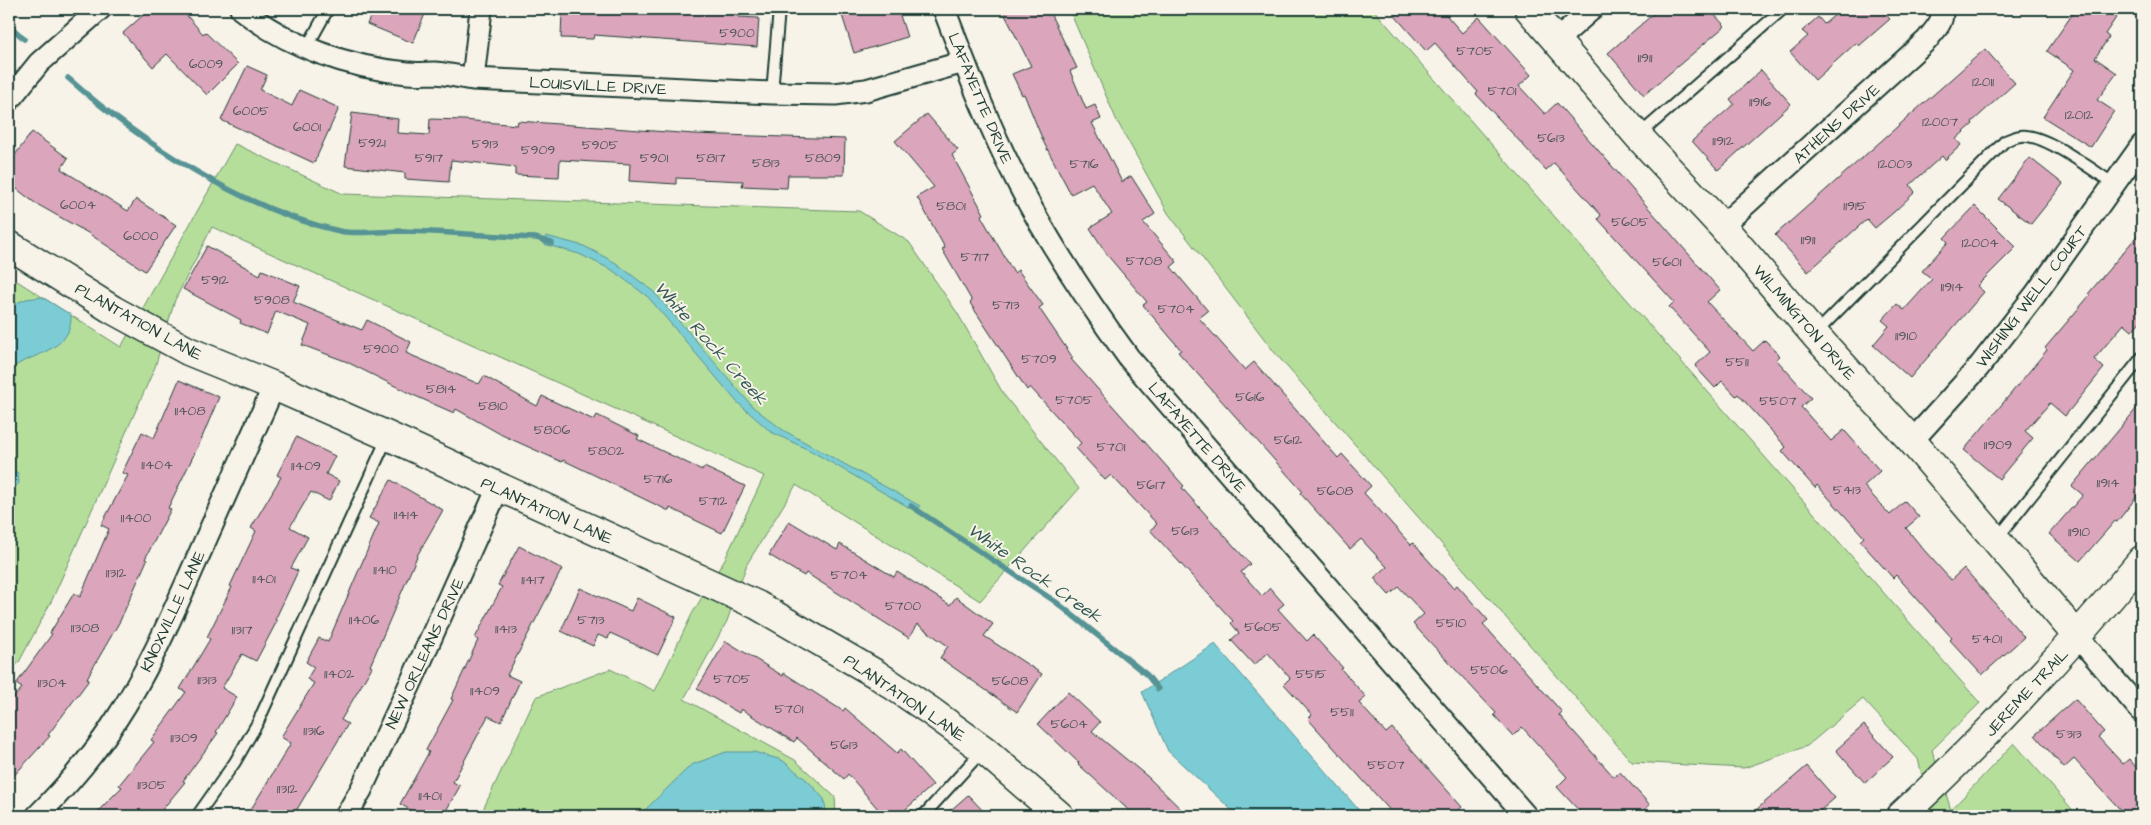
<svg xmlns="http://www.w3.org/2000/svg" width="2151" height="825" font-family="'Architects Daughter',sans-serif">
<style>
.green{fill:#b6de9b;stroke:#6a8e68}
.water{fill:#7cccd5;stroke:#579395}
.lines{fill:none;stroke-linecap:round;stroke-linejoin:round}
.stream{stroke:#579395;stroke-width:5.5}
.building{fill:#dba5bc;stroke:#1f3d34}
.lane-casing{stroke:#1f3d34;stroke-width:14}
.street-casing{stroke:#1f3d34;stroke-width:25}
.secondary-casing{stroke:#1f3d34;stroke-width:31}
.lane{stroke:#f7f3e8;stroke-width:10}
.street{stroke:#f7f3e8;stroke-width:21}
.secondary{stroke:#f7f3e8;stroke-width:28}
.labels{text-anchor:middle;stroke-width:4;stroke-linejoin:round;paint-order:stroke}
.number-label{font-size:14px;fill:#4e5756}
.street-label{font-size:16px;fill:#1f3d34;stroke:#f7f3e8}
.water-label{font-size:18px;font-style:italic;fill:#325a54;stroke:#f7f3e8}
</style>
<rect width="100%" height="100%" fill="#f7f3e8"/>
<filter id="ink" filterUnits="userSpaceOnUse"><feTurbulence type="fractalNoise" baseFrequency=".02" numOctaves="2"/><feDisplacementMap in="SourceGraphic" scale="10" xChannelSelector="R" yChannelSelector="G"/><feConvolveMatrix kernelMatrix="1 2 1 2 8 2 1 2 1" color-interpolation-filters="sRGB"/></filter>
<g filter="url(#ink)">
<path class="green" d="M1069,9h304l607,694 -48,47 19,60 63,-67 64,73h-146l-14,-57 -55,-60 -56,47 -63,22 -112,-6 -357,-409 -107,-140 -52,-94z
M235,144l108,50 516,17 50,31 49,72 46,81 75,94 -99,112 -184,-116 -49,79 -20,57 -43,78 111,61 40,37 1,19h-356l56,-119 74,-28 45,22 37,-77 34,-57 38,-81 -552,-249 -37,73 -20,67 -103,233 -33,62 -10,12v-383l8,-10 104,66z"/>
<path class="water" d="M546,236l38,10 32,17 38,29 99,115 30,23 137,76 -3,6 -106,-61 -40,-19 -34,-30 -89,-105 -36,-27 -33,-16 -35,-10z
M42,297l29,18c2,37 -41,38 -62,55v-64l17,-7z
M9,468l9,5 1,10 -10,11z
M1215,644l149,172h-126l-70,-65 -26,-59z
M726,752h28l28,8 26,21 16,18 3,17h-184l3,-7 45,-44z"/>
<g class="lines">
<path class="stream" d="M9,25l15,14
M68,78c72,64 176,132 271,153 19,4 45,0 64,0 45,1 89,5 133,7l16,5
M911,506l145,96 91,73 11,14"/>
</g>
<path class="building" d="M150,9h31l22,25 2,-2 33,32 -31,31 -40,-41 -14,13 -30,-34z
M374,9h53l-14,34 -46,-19z
M572,9h167l-1,8 21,1 -2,29 -163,-12 -1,4 -32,-1 1,-28z
M840,9h58l9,28 -53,16z
M1002,9h46l29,59 -7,3 16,38 9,-4 6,14 -9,4 30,59 9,-6 24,38 -12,8 34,40 -6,5 37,44 -9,7 46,52 9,-8 84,96 4,-4 29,32 -7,7 47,52 2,-2 40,45 4,-3 31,35 -5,4 79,88 -3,3 55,62 6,-5 30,33 -13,11h-53l-27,-29 10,-10 -45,-50 -9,9 -19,-21 2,-2 -83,-89 11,-10 -25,-27 -10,8 -15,-17 13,-11 -26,-28 -11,10 -50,-56 2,-2 -124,-139 3,-2 -38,-45 4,-3 -39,-46 -18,-28 22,-14 -20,-31 -21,11 -27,-51 -20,-49 -2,1 -10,-21 19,-8z
M1403,9h38l21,24 17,-16 52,58 -12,11 26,28 12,-11 163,187 -13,12 46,49 12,-11 15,16 -4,3 35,39 -10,9 30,34 13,-11 36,41 -16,15 26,29 15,-14 14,16 -13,11 18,22 27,30 13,-12 60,69 -42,38 -32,-35 2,-2 -56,-63 -3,3 -33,-37 4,-4 -47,-52 -2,3 -33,-37 4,-4 -48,-53 -2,2 -14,-15 -7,7 -20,-22 15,-14 -41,-45 5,-5 -76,-83 3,-4 -47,-52 -8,7 -70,-76 2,-2 -43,-49 -9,8 -31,-35z
M1659,9h50l16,17 -81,69 -36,-42z
M1842,9h38l10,10 -31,27 -3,-3 -41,37 -25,-28 18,-16 -6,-5 16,-14 6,7z
M2076,9h46l-17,25 4,3 -14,21 22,15 -20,27 17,11 -23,36 -48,-30 31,-47 -27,-19z
M1985,49l30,34 -43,39 1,2 -17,15 5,6 -16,15 -3,-4 -32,29 5,7 -21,20 -19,16 -8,-9 -59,53 -33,-37z
M247,66l20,9 -7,15 32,16 7,-16 40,18 -25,55 -93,-43z
M1761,70l30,34 -73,66 -26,-29 42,-37 -4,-5z
M352,113l46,6 -1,14 32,2 1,-16 34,1 53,5 1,-4 176,13 151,5 -1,36h-56l-1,13 -45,-2 1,-5 -67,-3v6l-47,-3 1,-17 -70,-4 -1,17 -44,-2v-8l-64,-7 -2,22 -44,-3v-6l-60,-7z
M927,114l31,36 -6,5 32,59 -3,2 33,57 4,-3 25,35 -4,3 34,50 -2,1 113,127 -2,2 68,76 -9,8 21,24 8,-8 14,16 -6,5 29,32 6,-6 30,33 -2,1 25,28 -7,6 27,30 6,-5 70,79 -10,9h-57l-87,-97 4,-4 -28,-31 6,-6 -22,-25 -14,12 -23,-25 8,-7 -8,-10 2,-2 -83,-91 7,-6 -46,-49 -6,5 -29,-32 5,-5 -51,-56 -3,3 -57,-87 2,-2 -30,-52 3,-1 -28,-51 17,-10 -39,-46z
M32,132l36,26 -7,11 67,42 8,-12 40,26 -31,46 -57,-38 -53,-30 -26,-20v-20z
M2030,158l33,26 -32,40 -33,-25z
M1975,206l41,41 -39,39 7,6 -74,86 -37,-33 16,-19 -7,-6 15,-16 7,6 28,-31 -10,-8 26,-29 -4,-4z
M2142,230v89l-10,12 -8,-7 -30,35 10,9 -39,48 -15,-13 -25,28 8,7 -34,41 -35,-29 83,-100 -2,-2 45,-53 -2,-1z
M207,246l53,29 2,-5 38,16 -7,16 69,28 5,-10 44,22 -5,11 73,31 5,-8 53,30 5,-10 52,24 3,-5 42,21 -2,3 65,31 2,-3 41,19 -23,47 -52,-25 -1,3 -106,-51 -1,2 -60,-27 -46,-26 -2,4 -41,-18 -68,-34 -43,-16 8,-20 -34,-14 -9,23 -27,-11 1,-3 -58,-31z
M179,380l40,17 -18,43 -33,68 3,1 -26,50 2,1 -27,61 -33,57 2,2 -41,55 2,1 -41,45v-78l13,-15 -6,-4 36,-50 -2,-1 24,-40 6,4 29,-68 -8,-4 27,-50 -6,-2 20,-41 12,6z
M2142,402v88l-25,32 -2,-1 -35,40 -31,-27 34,-39 -11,-9z
M296,437l39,19 -9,18 13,7 -10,20 -18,-9 -21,35 18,10 -17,31 7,3 -23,49 2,1 -21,40 -14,-7 -20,34 15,9 -21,35 2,1 -35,48 2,1 -28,34h-64l29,-29 -3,-2 35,-43 -3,-2 35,-48 -6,-3 30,-50 -3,-2 25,-50 -2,-1 26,-55 -5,-3 30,-51 -4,-2z
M391,480l52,30 -25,44 -48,112 2,1 -31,53 7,4 -55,92h-46l44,-73 -10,-6 33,-54 -7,-4 7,-12 -8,-5 13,-24 9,4 51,-119 -10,-5z
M789,521l48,29 3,-6 54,33 3,-5 53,33 6,-8 37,27 -9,12 58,38 -25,38 -77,-54 8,-12 -31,-22 -8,14 -103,-65 -2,3 -35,-21z
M519,546l43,23 -55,106 13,6 -19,41 -13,-6 -35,66 7,4 -17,30h-22l-21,-12 29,-52 -3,-2 27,-50 -2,-1 27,-59 -3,-2 27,-51 -4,-2z
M580,588l51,23 6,-13 39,19 -18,38 -48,-22 -2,6 -10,-4 -5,11 -32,-15z
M726,641l57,35 1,-3 59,38 2,-3 52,45 4,-4 32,36 -35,31h-14l-36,-42 -4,5 -47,-41 -3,4 -53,-33 -2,4 -42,-24z
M1068,692l32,30 -8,9 56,46 40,39h-53l-57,-52 1,-1 -41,-39z
M2075,699l29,33 -6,5 25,27 6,-5 13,15v42h-16l-52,-57 -10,9 -29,-33z
M1864,725l29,32 -28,26 -29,-33z
M1807,766l28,32 -21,18h-65z
M968,795l20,21h-44z"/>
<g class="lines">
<g class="lane-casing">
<path id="lane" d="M307,47l21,-38
M772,93l7,-84
M1639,135l144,-126
M1815,334l190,-193c8,-3 13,-6 22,-5 23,2 67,35 87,48
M1996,540l146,-183
M197,816l38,-54 23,-40 130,-286
M923,816l60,-66"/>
</g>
<g class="street-casing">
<path id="street" d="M241,9c46,37 109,59 167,64 9,1 18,0 27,0 13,1 26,4 38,6l299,14 63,1 31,-4 98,-28
M944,9c22,58 45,118 74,174 32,62 70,119 111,175l397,458
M1557,40l35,-31
M473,79l8,-70
M9,100l30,-37 61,-54
M1722,226l205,-186c7,-10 18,-18 14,-31
M1912,441l66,-73 57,-73 107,-150
M2078,637l64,75
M37,816c29,-29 57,-61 79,-96 31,-47 54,-100 77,-152 27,-60 54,-121 81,-182
M346,816l15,-26 52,-112 85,-190"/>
</g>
<g class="secondary-casing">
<path id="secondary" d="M1529,9l109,127 84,90 93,109 97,106 166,196
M9,245l104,65 75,41 86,35 114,50 369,169 119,69 53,36 55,40 76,66
M1901,816c88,-81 165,-164 241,-256"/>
</g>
<use href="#lane" class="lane"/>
<use href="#street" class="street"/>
<use href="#secondary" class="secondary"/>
</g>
</g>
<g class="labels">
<g class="number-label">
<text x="737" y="37">5900</text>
<text x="1475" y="55">5705</text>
<text x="1645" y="62">11911</text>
<text x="206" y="68">6009</text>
<text x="1983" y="86">12011</text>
<text x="1502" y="95">5701</text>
<text x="1760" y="106">11916</text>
<text x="251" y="115">6005</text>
<text x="2079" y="119">12012</text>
<text x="1940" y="126">12007</text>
<text x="307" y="131">6001</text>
<text x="1551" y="142">5613</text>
<text x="1723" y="145">11912</text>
<text x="372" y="147">5921</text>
<text x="485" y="148">5913</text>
<text x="600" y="149">5905</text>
<text x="538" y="154">5909</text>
<text x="429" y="162">5917</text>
<text x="654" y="162">5901</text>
<text x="711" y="162">5817</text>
<text x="823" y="162">5809</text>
<text x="766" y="167">5813</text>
<text x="1084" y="168">5716</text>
<text x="1895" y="168">12003</text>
<text x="78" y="209">6004</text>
<text x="951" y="210">5801</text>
<text x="1855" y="210">11915</text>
<text x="1630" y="226">5605</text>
<text x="141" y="240">6000</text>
<text x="1808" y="244">11911</text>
<text x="1980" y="247">12004</text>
<text x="975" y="261">5717</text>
<text x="1144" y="265">5708</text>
<text x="1667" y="266">5601</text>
<text x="215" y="284">5912</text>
<text x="1952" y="291">11914</text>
<text x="272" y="304">5908</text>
<text x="1006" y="309">5713</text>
<text x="1176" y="313">5704</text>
<text x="1906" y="340">11910</text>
<text x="381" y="353">5900</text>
<text x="1039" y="363">5709</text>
<text x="1737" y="366">5511</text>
<text x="441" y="393">5814</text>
<text x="1250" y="401">5616</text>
<text x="1074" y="404">5705</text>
<text x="1778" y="405">5507</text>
<text x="493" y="410">5810</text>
<text x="190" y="415">11408</text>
<text x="552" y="434">5806</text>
<text x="1288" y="444">5612</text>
<text x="1998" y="449">11909</text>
<text x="1111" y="451">5701</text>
<text x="606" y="455">5802</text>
<text x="157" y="469">11404</text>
<text x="306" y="470">11409</text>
<text x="658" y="483">5716</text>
<text x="2108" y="487">11914</text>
<text x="1151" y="489">5617</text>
<text x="1847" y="494">5413</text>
<text x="1335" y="495">5608</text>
<text x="713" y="505">5712</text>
<text x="406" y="519">11414</text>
<text x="136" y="522">11400</text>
<text x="1185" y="535">5613</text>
<text x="2079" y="536">11910</text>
<text x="385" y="574">11410</text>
<text x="116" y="577">11312</text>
<text x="849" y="579">5704</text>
<text x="264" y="583">11401</text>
<text x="533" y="584">11417</text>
<text x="903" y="610">5700</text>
<text x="364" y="624">11406</text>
<text x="591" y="624">5713</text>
<text x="1451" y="627">5510</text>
<text x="1263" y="631">5605</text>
<text x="85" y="632">11308</text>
<text x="506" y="633">11413</text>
<text x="242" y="634">11317</text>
<text x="1987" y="643">5401</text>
<text x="1489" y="674">5506</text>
<text x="339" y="678">11402</text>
<text x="1311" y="678">5515</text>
<text x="732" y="683">5705</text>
<text x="207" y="684">11313</text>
<text x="1010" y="685">5608</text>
<text x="52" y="687">11304</text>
<text x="485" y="695">11409</text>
<text x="789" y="713">5701</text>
<text x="1342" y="716">5511</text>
<text x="1069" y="728">5604</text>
<text x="314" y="735">11316</text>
<text x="2069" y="738">5313</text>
<text x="184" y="742">11309</text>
<text x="844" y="749">5613</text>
<text x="1386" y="769">5507</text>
<text x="152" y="789">11305</text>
<text x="287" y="793">11312</text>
<text x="430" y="800">11401</text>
</g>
<g class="street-label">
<text transform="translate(598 85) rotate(3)" y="6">LOUISVILLE DRIVE</text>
<text transform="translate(981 98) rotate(67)" y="6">LAFAYETTE DRIVE</text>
<text transform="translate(1836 123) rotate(-42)" y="6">ATHENS DRIVE</text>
<text transform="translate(2031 296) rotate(-53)" y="6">WISHING WELL COURT</text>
<text transform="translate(139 321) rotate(29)" y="6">PLANTATION LANE</text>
<text transform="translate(1805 322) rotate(49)" y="6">WILMINGTON DRIVE</text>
<text transform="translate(1198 437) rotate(49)" y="6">LAFAYETTE DRIVE</text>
<text transform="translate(547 510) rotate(24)" y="6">PLANTATION LANE</text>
<text transform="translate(172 611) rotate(-65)" y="6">KNOXVILLE LANE</text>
<text transform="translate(424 653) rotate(-65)" y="6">NEW ORLEANS DRIVE</text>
<text transform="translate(2026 692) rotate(-47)" y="6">JEREME TRAIL</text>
<text transform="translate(905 697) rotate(34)" y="6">PLANTATION LANE</text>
</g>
<g class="water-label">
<text transform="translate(711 343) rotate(48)" y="6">White Rock Creek</text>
<text transform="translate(1035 573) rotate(35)" y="6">White Rock Creek</text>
</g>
</g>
<rect width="2151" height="825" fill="none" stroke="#f7f3e8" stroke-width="30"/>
<rect x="15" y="15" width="2121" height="795" fill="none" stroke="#1f3d34" stroke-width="2" filter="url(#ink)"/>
</svg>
